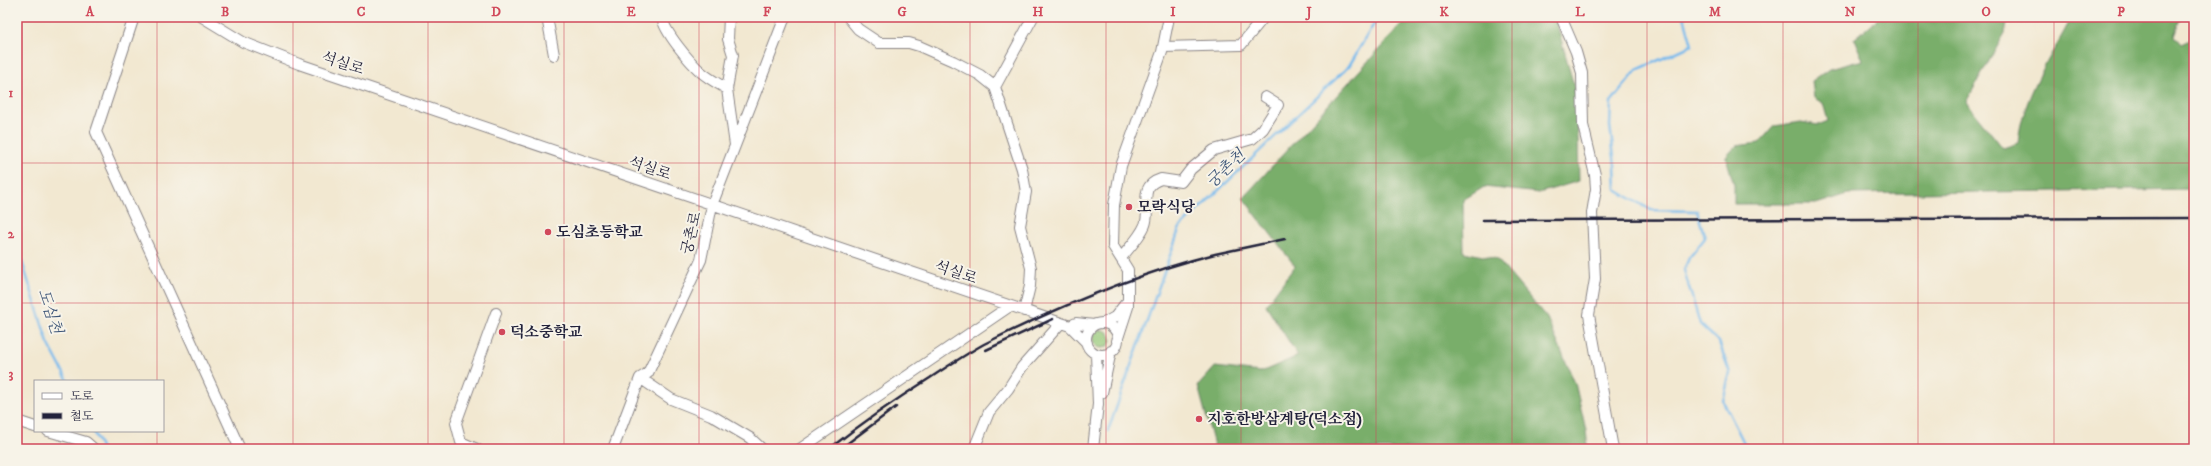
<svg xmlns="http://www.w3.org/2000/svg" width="2211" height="466" font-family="'IM FELL DW Pica','Noto Serif KR',serif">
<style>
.green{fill:#97ca7b;stroke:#5c765b}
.forest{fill:#79ae6b;stroke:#4e6853}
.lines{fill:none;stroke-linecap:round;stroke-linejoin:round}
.stream{stroke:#76baed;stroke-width:2.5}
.minor-casing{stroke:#8a8586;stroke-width:12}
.minor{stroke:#fff;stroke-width:10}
.rail{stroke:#22223b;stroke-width:2.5}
.grid{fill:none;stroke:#d1495b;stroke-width:1;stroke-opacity:0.55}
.poi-dot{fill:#d1495b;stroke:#f7f3e8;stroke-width:1.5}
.labels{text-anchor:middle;stroke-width:4;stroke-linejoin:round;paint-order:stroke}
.street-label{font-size:15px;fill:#22223b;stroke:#f7f3e8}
.poi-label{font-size:15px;font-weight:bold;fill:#22223b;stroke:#f7f3e8;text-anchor:start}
.water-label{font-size:16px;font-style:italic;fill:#3f5779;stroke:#f7f3e8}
.neatline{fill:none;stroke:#d1495b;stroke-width:1.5}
.grid-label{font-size:13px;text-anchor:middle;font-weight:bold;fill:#d1495b}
</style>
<rect width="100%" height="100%" fill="#f7f3e8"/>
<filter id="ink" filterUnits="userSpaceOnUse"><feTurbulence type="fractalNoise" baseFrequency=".025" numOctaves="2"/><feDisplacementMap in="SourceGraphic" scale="8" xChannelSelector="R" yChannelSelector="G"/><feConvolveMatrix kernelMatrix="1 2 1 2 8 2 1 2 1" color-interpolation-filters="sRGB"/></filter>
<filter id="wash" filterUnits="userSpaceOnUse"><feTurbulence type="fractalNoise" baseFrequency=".012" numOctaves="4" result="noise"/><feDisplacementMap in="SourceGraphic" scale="16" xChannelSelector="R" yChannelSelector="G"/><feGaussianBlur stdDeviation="0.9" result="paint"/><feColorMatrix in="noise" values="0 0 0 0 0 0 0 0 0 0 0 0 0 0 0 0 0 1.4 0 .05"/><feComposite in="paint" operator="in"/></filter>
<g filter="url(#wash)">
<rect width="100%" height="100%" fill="#f2e8d1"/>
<path class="green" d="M1093 339a9 9 0 1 1 18 0a9 9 0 1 1-18 0Z"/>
<path class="forest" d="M1405,17h150l22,80 2,84 -40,12 -55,-6 -21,13 1,52 33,7 50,59 28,65 11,47 2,19h-373l-17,-63 17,-19 46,5 37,-16 -32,-51 29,-39 -52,-68 161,-176z
M1880,17l128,1 -3,15 -39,69 37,46 15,-5c4,-46 33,-86 54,-126h109l-7,19 7,8 13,-6v151l-346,5 -32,10h-82v-19l-8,-28 10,-11 23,-3 15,-17 27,-4 17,3 10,-4 -5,-18 -9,-5 -2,-17 17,-12 34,-9 -9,-21z"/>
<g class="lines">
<path class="stream" d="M1684,17l8,28 -55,25 -26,32 -1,24 5,39 1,25 35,20 46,1 8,27 -16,20 -5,12 16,54 19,18 11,31 -7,28 24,48
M17,24l3,7 -3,6
M17,246l31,97 20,38
M93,431l9,18
M1108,431l72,-204 169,-161 29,-49"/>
</g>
</g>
<g filter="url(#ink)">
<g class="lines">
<g class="minor-casing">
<path id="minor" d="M134,17l-38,115 144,317
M202,17l41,25 56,22 771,262 17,17
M547,17l7,38
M662,17c2,15 28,45 39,55 8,7 18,12 26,17
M729,17l-1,22 5,16 -6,34 8,56
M848,17l10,12 21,14h30l10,3 34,15 27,14 15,12 27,82 4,23 -6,34 11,42 -1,18 -6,25
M1561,17l15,35 6,21 1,52 12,50 1,14 -4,24 3,66 -6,36 24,134
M1163,47l78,-2 23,-28
M995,87l38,-70
M1121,258c8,-10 19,-21 24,-33 7,-18 -9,-38 16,-46l20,3 10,-13 23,-19 38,-11 11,-10 15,-24 -13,-8
M1104,323l11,-6 10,-13
M1086 339a16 16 0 1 1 32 0a16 16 0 1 1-32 0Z
M1070,326l6,-3 18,2
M1117,341l11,-34v-37l-15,-24 1,-41 7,-39 41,-114 7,-35
M640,378l31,21 40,16 39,23 12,11
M1102,393l9,-42
M17,421l18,6
M48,431l38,11 8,7
M477,449l-16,-7 -5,-19 40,-110
M613,449l27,-71 8,-5 53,-113 11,-55 73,-188
M800,449l210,-143
M974,449l15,-37 19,-23 14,-22 39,-44
M1093,449l5,-45 -2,-50"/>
</g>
<use href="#minor" class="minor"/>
<path class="rail" d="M1483,220l711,-2
M986,350l67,-31
M829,449c33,-26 66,-49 101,-71 18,-12 36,-24 54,-34 70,-35 155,-71 231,-90 23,-5 47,-10 70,-15
M840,449l56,-42"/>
</g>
</g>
<path class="grid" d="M157,17v364M293,17v432M428,17v432M564,17v432M699,17v432M835,17v432M970,17v432M1106,17v432M1241,17v432M1376,17v432M1512,17v432M1647,17v432M1783,17v432M1918,17v432M2054,17v432M17,163h2177M17,303h2177M157,431v18"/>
<g class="poi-dot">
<circle cx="1129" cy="207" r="4"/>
<circle cx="548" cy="232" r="4"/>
<circle cx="502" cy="332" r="4"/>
<circle cx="1199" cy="419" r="4"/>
</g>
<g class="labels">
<g class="street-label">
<text transform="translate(343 63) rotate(18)" y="5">석실로</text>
<text transform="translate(650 168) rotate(19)" y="5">석실로</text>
<text transform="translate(691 233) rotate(-77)" y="5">궁촌로</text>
<text transform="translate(956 272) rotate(19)" y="5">석실로</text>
</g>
<g class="poi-label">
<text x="1137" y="212">모락식당</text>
<text x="556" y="237">도심초등학교</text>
<text x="510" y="337">덕소중학교</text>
<text x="1207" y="424">지호한방삼계탕(덕소점)</text>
</g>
<g class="water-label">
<text transform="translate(1225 168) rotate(-44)" y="6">궁촌천</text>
<text transform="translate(51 311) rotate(72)" y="6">도심천</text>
</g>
</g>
<rect width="2211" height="466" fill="none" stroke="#f7f3e8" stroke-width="44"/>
<rect x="34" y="380" width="130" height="52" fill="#f7f3e8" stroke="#a29fa3"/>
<rect x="42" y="393" width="20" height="6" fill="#ffffff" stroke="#a29fa3"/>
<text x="70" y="400" font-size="12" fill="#22223b">도로</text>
<rect x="42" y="413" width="20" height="6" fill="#22223b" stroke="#a29fa3"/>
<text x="70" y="420" font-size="12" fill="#22223b">철도</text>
<rect x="22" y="22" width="2167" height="422" class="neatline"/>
<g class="grid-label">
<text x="90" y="16">A</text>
<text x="225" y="16">B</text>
<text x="361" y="16">C</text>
<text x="496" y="16">D</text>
<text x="631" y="16">E</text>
<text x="767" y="16">F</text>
<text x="902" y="16">G</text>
<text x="1038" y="16">H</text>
<text x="1173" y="16">I</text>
<text x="1309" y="16">J</text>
<text x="1444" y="16">K</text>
<text x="1580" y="16">L</text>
<text x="1715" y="16">M</text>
<text x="1850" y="16">N</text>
<text x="1986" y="16">O</text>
<text x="2121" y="16">P</text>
<text x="11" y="97">1</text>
<text x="11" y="238">2</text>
<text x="11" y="378">3</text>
</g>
</svg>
